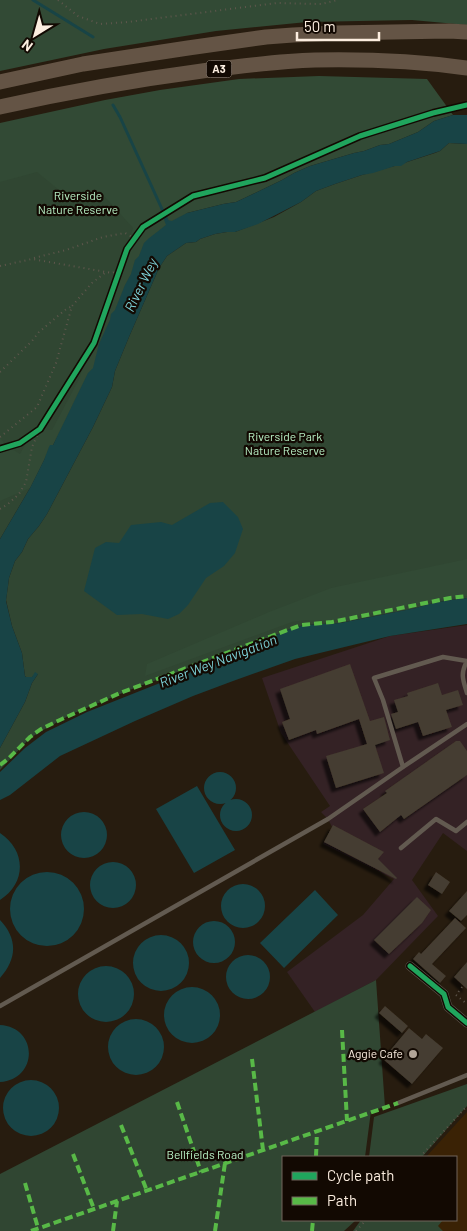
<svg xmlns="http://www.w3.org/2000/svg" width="467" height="1231" font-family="Barlow,sans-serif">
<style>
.industrial{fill:#342225}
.built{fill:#3a2205}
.green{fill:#304632}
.forest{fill:#324a35}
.water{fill:#184446}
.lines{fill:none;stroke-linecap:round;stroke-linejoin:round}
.stream{stroke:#184446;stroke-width:3}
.building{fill:#453c30;filter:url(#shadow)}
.path{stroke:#5f574d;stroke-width:2;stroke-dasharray:1 4;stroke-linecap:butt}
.service{stroke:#625a50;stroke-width:4.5}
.minor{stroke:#625a50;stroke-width:9}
.trunk{stroke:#645445;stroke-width:15}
.quiet{stroke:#58b947;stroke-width:4;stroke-dasharray:8 4;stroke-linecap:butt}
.cycleway-casing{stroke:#120902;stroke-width:8}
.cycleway{stroke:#20a55d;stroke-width:5}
.poi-dot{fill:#b1a497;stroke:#120902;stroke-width:2}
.labels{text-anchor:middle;stroke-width:4.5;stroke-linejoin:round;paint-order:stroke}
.shield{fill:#120902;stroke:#b6a99d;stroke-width:1}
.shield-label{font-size:11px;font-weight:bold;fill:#fceee0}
.park-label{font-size:12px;fill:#b8f0c5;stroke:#120902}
.poi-label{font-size:12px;fill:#fceee0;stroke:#120902;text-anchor:end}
.water-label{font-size:14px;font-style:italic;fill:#7dd1d7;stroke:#120902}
</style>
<defs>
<filter id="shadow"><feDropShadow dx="-4.5" dy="4.5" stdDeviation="1" flood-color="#0009"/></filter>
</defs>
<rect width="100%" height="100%" fill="#271c0f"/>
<path class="industrial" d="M467,625v226l-24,-18 -31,47 26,36 -62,64 -61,32 -28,-40 76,-57 31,-36 -71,-35 9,-17 -4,-8 -7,-7 9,-6 -49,-73 -19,-55 128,-42z"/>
<path class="built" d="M467,1112v119h-107l10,-11h86v-63h-30z"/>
<path class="green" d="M0,140l187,73 -143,247 -14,28 -30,51z
M449,143l18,1v454c-17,2 -34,4 -50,10l-77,15 -36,2 -14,4 -39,17 -114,41 -65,27 -27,15 -15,9 -30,32v-22l25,-46 7,-19 6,-9c-4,2 -9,6 -13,2l-3,-23 -10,-27 -6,-26 2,-14 1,-8 6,-17 7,-9 6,-13 11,-13 8,-12 46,-87 19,-40 3,-16 14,-34 30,-69 8,-12 19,-13 10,-1 4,-3 15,-5 12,-2h8l39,-15 27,-15 15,-11 19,-7 27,-9 36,-10 37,-12 5,-2z
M376,980l9,127 -14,4 -6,46h-82v63h73l-12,11h-344v-57z
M467,1084v22l-45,51h-53l5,-40z
M361,1220h82l-5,6 5,5h-90z"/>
<path class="forest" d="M0,0h467v25l-55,-5 -105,2 -91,9 -112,18 -104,22z
M319,76l108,3 26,36 -19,6 -16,11 -29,12 -9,1 -16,6 -10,2 -44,13 -16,7 -12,7 -46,22 -13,2 -36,9 -15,8 -5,-1 -1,5 -22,18 -5,13 -4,4 -4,14 -6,11 -10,25 -4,4 -1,6 -11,24 -6,25 -5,4 -35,72 -4,2 -5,13 -14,28 -30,13v-63l6,7 14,9 14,-25 18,1 27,-51 54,-151 -28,-31 -35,2 -33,-27 -37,10v-59l105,-23 55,-10 79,-11z
M467,559v37l-21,2 -101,21 -28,2 -12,-1 -13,2 -147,54 2,-12 122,-52 62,-24z"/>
<path class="water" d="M453,115h14v29l-18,-1 -9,8 -33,11 -6,4h-6l-22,7 -11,2 -27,9 -19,7 -15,11 -43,22 -23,8h-8l-12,2 -15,5 -4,3 -10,1 -19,13 -8,12 -30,69 -14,34 -3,16 -19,40 -46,87 -8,12 -11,13 -6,13 -7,9 -6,17 -1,8 -2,15 6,25 10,27 3,23 1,1h6l3,-5 3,2 -6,9 -7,19 -25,46v-209l30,-51 14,-28 5,-13 1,-2h3l35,-72 5,-5 6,-24 11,-24 1,-6 4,-4 10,-25 6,-11 4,-14 4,-4 5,-13 4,-4 18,-14 -3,-8 3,-1 1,4 5,1 15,-8 36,-9 13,-2 46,-22 12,-7 16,-7 44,-13 10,-2 16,-6 9,-1 29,-12 16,-11z
M223,502l15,15 5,12 -8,24 -11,13 -18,12 -18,27 -9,9 -11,5 -26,-5 -25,1 -33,-24 11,-43 11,-6 13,1 12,-18 30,-3 11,3 38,-22z
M467,598v26l-77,12 -95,23 -62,22 -40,15 -58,25 -75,35 -50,39 -10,5v-28l25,-24 21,-16 41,-20 73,-29 24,-12 67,-25 39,-17 14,-4 36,-2 76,-15c17,-6 34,-8 51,-10z
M204 788a16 16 0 1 1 32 0a16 16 0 1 1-32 0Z
M197,786l38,64 -41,23 -38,-64z
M220 815a16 16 0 1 1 32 0a16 16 0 1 1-32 0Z
M61 835a23 23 0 1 1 46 0a23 23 0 1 1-46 0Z
M0,833c26,17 27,50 0,67z
M90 885a23 23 0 1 1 46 0a23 23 0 1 1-46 0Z
M10 909a37 37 0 1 1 74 0a37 37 0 1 1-74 0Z
M221 906a22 22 0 1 1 44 0a22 22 0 1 1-44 0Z
M315,890l23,25 -54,53 -24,-25z
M0,920c18,19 17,39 0,58z
M193 942a21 21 0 1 1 42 0a21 21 0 1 1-42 0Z
M133 963a28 28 0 1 1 56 0a28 28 0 1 1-56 0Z
M226 977a22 22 0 1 1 44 0a22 22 0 1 1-44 0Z
M78 994a28 28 0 1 1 56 0a28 28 0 1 1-56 0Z
M164 1015a28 28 0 1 1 56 0a28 28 0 1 1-56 0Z
M108 1047a28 28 0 1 1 56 0a28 28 0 1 1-56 0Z
M0,1025c38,2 39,54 0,57z
M3 1108a28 28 0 1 1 56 0a28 28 0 1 1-56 0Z"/>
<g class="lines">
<path class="stream" d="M33,0l60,37
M113,105l7,12 47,103"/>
</g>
<path class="building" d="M350,664l20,57 14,-4 6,23 -15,5 9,28 -48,15 -10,-32 41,-12 -8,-25 -42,15 -1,-4 -27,10 -7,-18 8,-3 -10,-30z
M438,683l4,12 16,-5 5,15 -17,5 6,17 -29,9 -5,-14 -22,7 -5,-15 7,-2 -4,-12 14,-4 -1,-3z
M456,741h4l7,10v24l-63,44 -3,-4 -21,17 -17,-23 24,-16 -2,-2z
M333,825l51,27 -6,7 19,19 -1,1 -72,-37z
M436,872l14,10 -8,12 -14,-9z
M467,891v24l-6,6 -12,-10z
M417,897l14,13 -9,13 -33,31 -15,-14z
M455,918l11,10 -34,36 14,12 -6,7 -27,-24 6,-7 2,2z
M467,962v27l-13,-12z
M385,1006l23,20 -6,7 -23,-20z
M409,1028l13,11 4,-5 17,14 -31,36 -29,-25z"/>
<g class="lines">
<path class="path" d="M58,0l20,16 22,8 28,-2 149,-19 44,1 17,-4
M34,258l32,-8 37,-13 22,-4 9,5
M0,266l32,-7 80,14 9,-4
M0,372l32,-31 7,-9 26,-22 7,-4
M0,437l37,-30 19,-44 16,-57 20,-23 14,-11
M0,449l20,-6 18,-12
M0,509l8,-5 11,-10 7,-12 6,-35 8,-18 54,-86 33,-94 16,-22 50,-31 72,-18 95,-42 73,-23 34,-8
M462,987l-6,8 11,9
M420,1157l47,-51
M356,1231l10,-11"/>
<path class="service" d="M467,661c-7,13 -4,19 0,32
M403,767l-20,-67 -9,-22 69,-21 24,4
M401,848l35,-29 20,12 11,-9
M0,1006l328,-187 75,-52 64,-43
M398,1103l69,-28"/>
<path class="minor" d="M410,966l34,28 4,13 19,16"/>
<path class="trunk" d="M0,82l83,-18 105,-16 78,-11 27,-2 42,-2 114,-2 18,1
M0,107c67,-15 134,-27 202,-36 38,-5 75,-10 113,-11 51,-1 102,1 152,8"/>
<path class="quiet" d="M0,765l8,-6 22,-22 11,-8 21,-10 58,-26 181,-68 31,-3 118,-24 17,-2
M342,1030l5,91
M252,1059l11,91
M177,1102l24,70
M121,1125l26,66
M73,1154l21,55
M316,1157l1,-26
M25,1183l13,45
M31,1231l367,-128
M113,1231l4,-30
M215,1231l10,-68
M312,1231l1,-11"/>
<g class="cycleway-casing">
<path id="cycleway" d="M0,449l20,-6 20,-14 54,-86 33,-94 16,-22 50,-31 72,-18 95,-42 73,-23 34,-8
M410,966l34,28 4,13 19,16"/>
</g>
<use href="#cycleway" class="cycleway"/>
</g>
<circle class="poi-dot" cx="413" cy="1054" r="5"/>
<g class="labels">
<rect class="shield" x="206.5" y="60.5" width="25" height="17" rx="4"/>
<g class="shield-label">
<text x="219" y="73">A3</text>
</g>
<g class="park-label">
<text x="78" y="200">Riverside<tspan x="78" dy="14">Nature Reserve</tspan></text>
<text x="285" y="441">Riverside Park<tspan x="285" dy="14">Nature Reserve</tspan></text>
<text x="205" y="1159">Bellfields Road</text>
</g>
<g class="poi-label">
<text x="403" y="1058">Aggie Cafe</text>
</g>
<g class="water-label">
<text transform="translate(141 285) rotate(-64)" y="5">River Wey</text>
<text transform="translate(218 661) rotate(-21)" y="5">River Wey Navigation</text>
</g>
</g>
<rect x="282" y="1156" width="175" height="65" fill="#120902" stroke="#70655b"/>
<rect x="292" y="1172" width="25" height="8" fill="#20a55d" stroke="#70655b"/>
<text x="327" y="1181" font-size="15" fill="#fceee0">Cycle path</text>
<rect x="292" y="1197" width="25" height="8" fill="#58b947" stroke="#70655b"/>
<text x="327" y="1206" font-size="15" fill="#fceee0">Path</text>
<g transform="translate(35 35) rotate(217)" stroke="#120902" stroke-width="4" paint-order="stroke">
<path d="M0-4L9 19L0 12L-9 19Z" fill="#fceee0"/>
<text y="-8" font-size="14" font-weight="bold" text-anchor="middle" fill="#fceee0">N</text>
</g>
<path d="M297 32v8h82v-8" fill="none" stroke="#fceee0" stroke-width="2.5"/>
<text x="304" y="32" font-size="15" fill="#fceee0" stroke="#120902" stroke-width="4" paint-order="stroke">50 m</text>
</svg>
